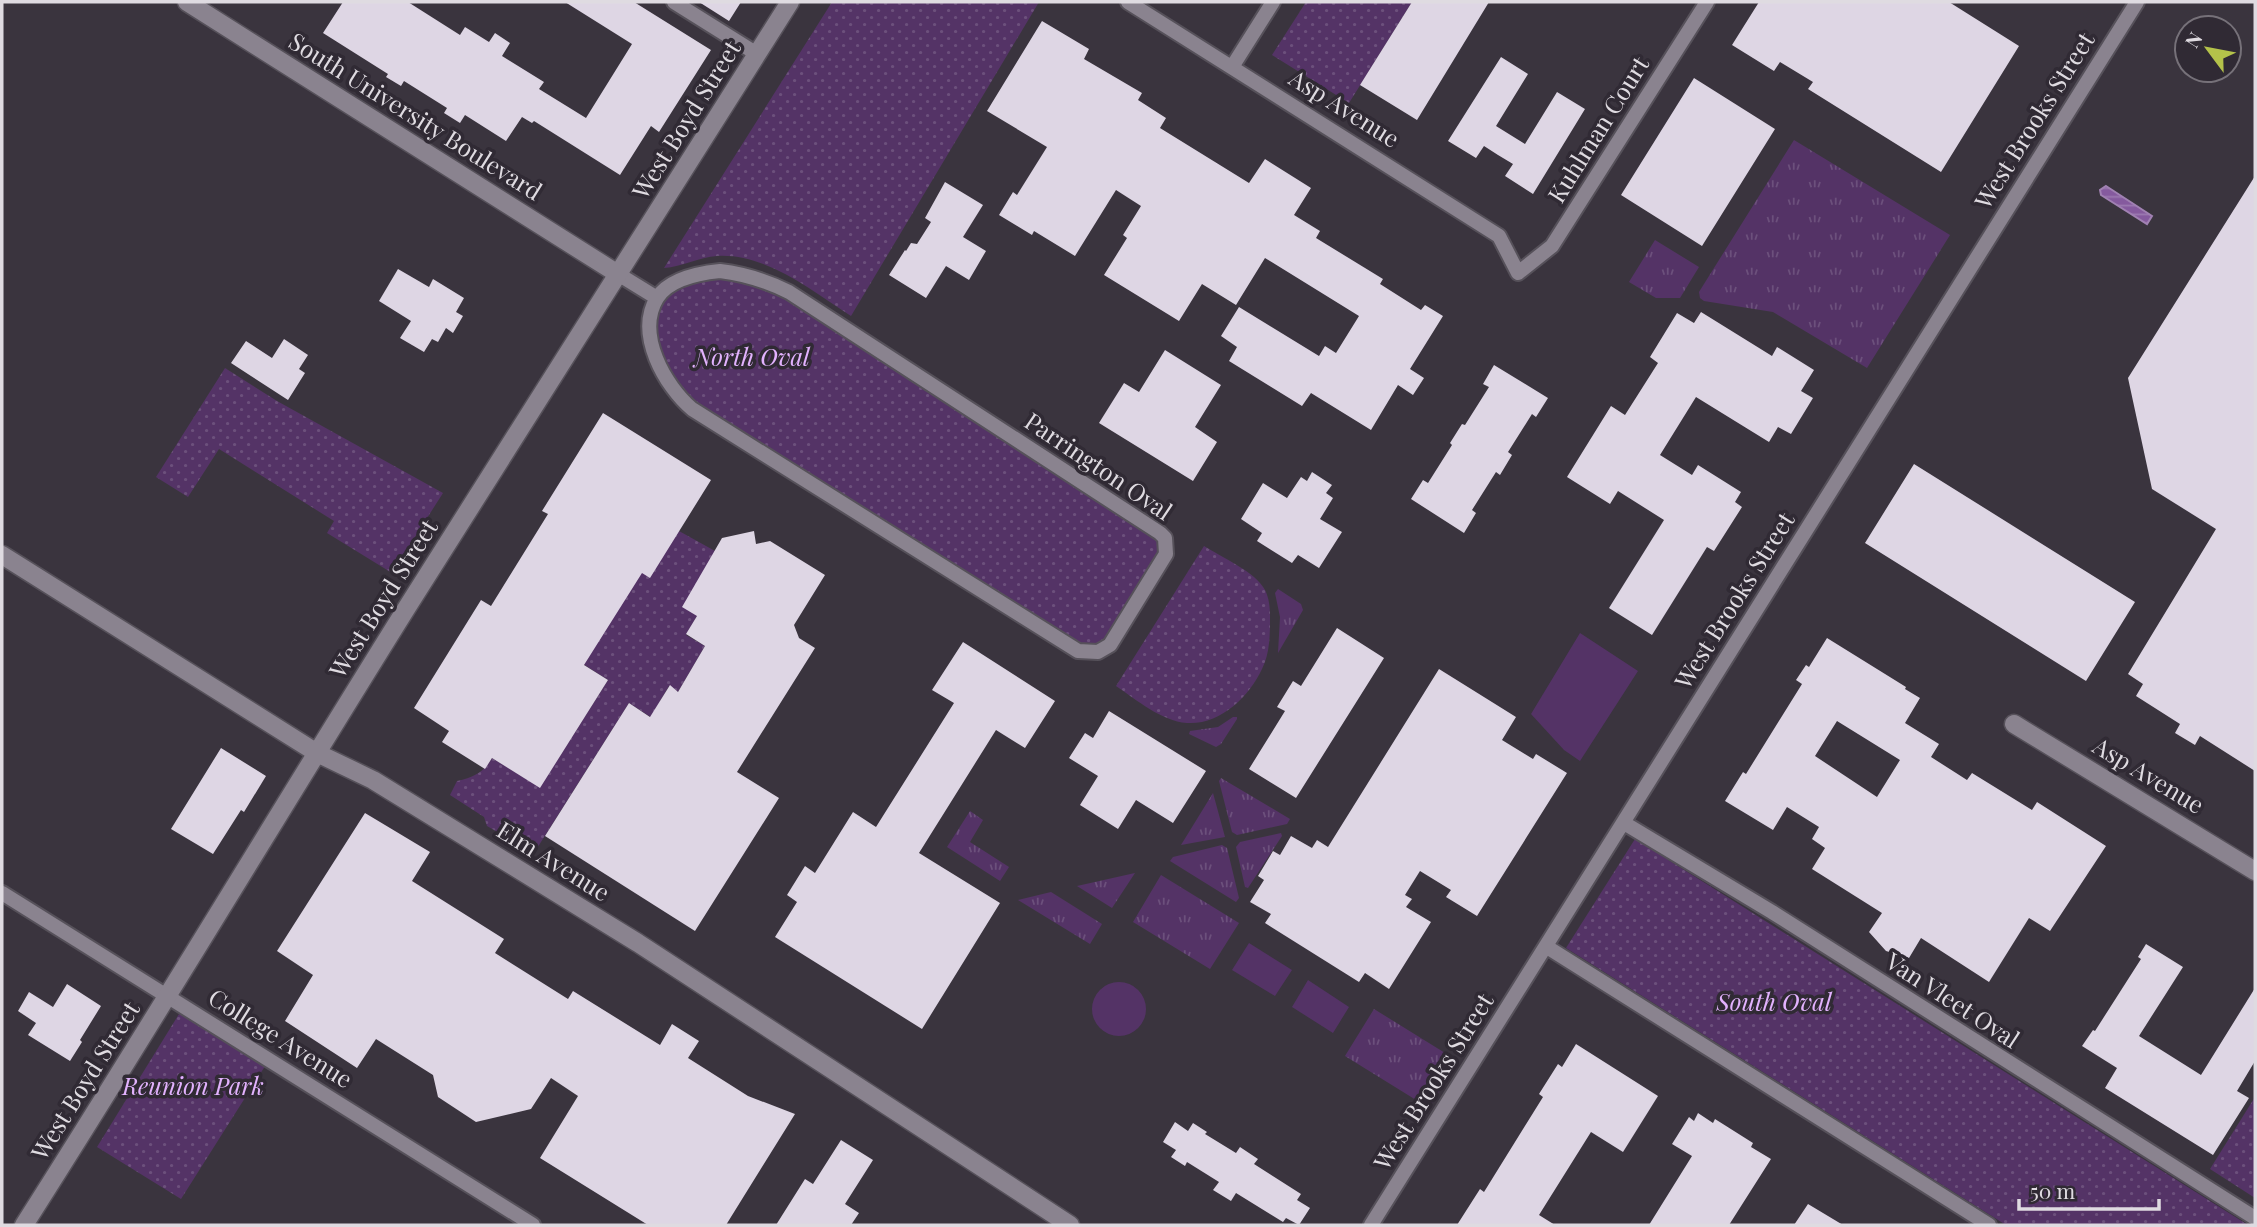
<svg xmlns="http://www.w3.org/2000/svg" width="2257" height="1227" font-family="'Playfair Display',serif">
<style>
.grass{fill:url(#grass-tufts)}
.park{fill:url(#park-dots)}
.garden{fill:#543366}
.water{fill:url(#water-rules);stroke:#a081b2;stroke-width:2}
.building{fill:#ded6e4;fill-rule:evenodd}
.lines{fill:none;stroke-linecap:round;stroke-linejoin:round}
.street-casing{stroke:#56515a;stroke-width:18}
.secondary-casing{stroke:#56515a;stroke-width:21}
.street{stroke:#8a838f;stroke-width:14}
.secondary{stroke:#8a838f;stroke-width:18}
.labels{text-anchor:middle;stroke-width:7;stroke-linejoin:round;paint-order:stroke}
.street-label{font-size:24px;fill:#dfdbe1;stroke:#302a34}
.park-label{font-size:24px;font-style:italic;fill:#e2b2fe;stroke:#302a34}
</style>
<defs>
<pattern id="grass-tufts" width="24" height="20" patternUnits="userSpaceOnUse" patternTransform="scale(1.75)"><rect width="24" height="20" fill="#543366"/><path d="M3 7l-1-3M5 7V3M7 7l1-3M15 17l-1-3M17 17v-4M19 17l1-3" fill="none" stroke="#6c507c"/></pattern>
<pattern id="park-dots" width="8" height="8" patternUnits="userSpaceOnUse" patternTransform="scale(1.75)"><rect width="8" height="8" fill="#543366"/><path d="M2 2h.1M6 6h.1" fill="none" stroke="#6c507c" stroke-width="1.8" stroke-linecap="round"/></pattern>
<pattern id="water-rules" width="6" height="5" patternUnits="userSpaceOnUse" patternTransform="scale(1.75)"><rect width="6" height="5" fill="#855a9e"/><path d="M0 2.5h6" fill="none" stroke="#9b79b0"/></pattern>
</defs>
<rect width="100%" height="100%" fill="#3a343e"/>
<path class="grass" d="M1794,140l156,95 -83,133 -94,-56 -69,-11 -4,-3 -1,-6z
M1655,240l44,27 -19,31h-24l-27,-16z
M1278,589l23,15 2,6 -25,43 2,-36 -5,-24z
M1233,717h4v2l-16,25 -5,3 -27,-13 1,-3 28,-4z
M1221,778l69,41 -3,5 -50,11 -5,-3 -13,-51z
M1213,793l12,44 -44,8z
M970,811l13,9 -13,22 39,25 -9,14 -53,-34z
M1281,833l1,3 -34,52 -3,-1 -9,-40 4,-5z
M1222,845l5,3 12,50 -3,4 -66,-41 3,-4z
M1135,873l-23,35 -35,-22z
M1161,875l78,48 -29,46 -77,-47z
M1051,892l51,32 -12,20 -72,-44z
M1374,1009l84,52 -29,47 -84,-52z"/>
<path class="park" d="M832,2h207l-188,314c-39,-25 -85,-63 -134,-60 -18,1 -35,11 -53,12z
M1306,2h106l-63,101 -77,-48z
M706,272l50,6 271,167 139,101 -56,99 -20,8 -409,-254 -31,-72 15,-38z
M225,368l52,33 166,92 -51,80 -65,-40 7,-12 -115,-72 -31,48 -32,-20z
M679,531l36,20 -18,65 -11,19 19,11 -27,46 -9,-6 -9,15 7,6 7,25 -45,-29 -95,150 -47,-27 -3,-9 -34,-22 7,-14c17,-4 26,-8 35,-23l48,29 68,-107 -42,-27z
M1204,546c17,11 52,26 61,44 4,8 5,17 5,26 0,18 0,37 -8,53 -13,28 -42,56 -75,54 -26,-2 -50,-23 -71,-37z
M1635,839l613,386h-242l-440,-277z
M179,1014l88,49 -86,136 -84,-52z
M2255,1097v101l-45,-29z"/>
<path class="garden" d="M1580,633l58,38 -58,90 -16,-11 -33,-36z
M1249,943l43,27 -17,26 -43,-26z
M1308,980l41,27 -16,26 -41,-26z
M1092 1009a27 27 0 1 1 54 0a27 27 0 1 1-54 0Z"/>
<path class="water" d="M2106,186l46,30 -5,8 -46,-29 -1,-5z"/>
<path class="building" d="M343,2h65l52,33 5,-8 24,15 6,-9 15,10 -8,13 42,26 -5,7 47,29 46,-74 -67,-42h69l77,48 -52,82 -8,-6 -31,49 -86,-54 -2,2 -10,-6 -16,24 -41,-26 -5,8 -16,-10 3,-5 -43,-27 -3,5 -15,-9 2,-3 -65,-41z
M699,2h42l-12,19z
M1412,2h77l-72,118 -57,-35z
M1759,2h190l70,44 -78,126 -133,-83 5,-7 -33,-20 -6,9 -42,-26z
M1042,21l47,28 -5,10 58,34 -4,7 28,18 -6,10 89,55 16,-24 46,29 -17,27 26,16 -4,7 67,41 -3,5 41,26 4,-5 18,11 -33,53 14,9 -11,17 -15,-10 -27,45 -60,-37 -9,13 -73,-45 8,-14 -16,-11 18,-29 80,49 6,-10 11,7 23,-37 -94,-58 -29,47 -34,-21 -23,37 -75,-46 23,-37 -4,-3 18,-29 -25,-16 -41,66 -41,-25 -2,4 -33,-20 14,-23 4,3 30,-48 -60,-36z
M1501,57l27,17 -32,52 29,18 32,-52 28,17 -52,85 -28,-18 8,-12 -15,-9 -14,-9 -8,12 -28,-17z
M1694,78l81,51 -73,117 -81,-51z
M2255,176v595l-55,-35 -5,9 -20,-12 5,-9 -44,-28 7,-12 -15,-10 88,-145 -64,-40 -24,-111z
M945,182l38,23 -20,32 23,14 -17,29 -23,-14 -20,32 -37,-23 16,-25 1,1 5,-8 6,1 14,-22 -6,-4z
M398,269l31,18 4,-8 31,19 -8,14 7,4 -10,17 -7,-5 -8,14 -6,-3 -8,13 -24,-14 11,-17 -32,-20z
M1701,312l71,44 5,-9 37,23 -13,21 12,7 -22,36 -13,-7 -9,15 -73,-45 -36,58 32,20 6,-10 43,27 -6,10 7,5 -28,44 -7,-4 -55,88 -43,-27 55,-88 -46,-29 -8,13 -43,-27 44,-71 14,9 33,-52 -8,-6 27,-44 17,10z
M284,339l24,16 -9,14 6,4 -17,27 -57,-37 15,-22 26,17z
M1165,350l56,35 -26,42 22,15 -24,39 -94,-58 25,-40 15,9z
M1494,365l54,33 -12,19 -4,-3 -24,38 4,3 -12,20 -4,-3 -24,38 4,3 -12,20 -53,-34 12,-19 5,3 24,-38 -2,-2 12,-19 3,1 24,-38 -6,-3z
M603,413l108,67 -61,98 -8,-5 -58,92 24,15 -68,108 -48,-30 -7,11 -43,-27 7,-11 -35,-23 67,-108 10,6 57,-92 -6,-3z
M1914,464l221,138 -49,79 -221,-138z
M1312,472l20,13 -6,8 7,5 -13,21 22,13 -23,36 -21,-13 -6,8 -35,-22 5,-8 -21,-14 22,-36 24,15 14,-21 6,4z
M754,531l2,13 14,-3 55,34 -31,50 5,13 16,10 -78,124 42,26 -84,133 -150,-95 84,-133 21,14 20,-32 8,7 27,-46 -19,-12 11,-18 -15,-9 40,-69z
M1337,628l47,30 -88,140 -47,-29 36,-58 -8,-4 16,-26 8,5z
M1827,638l79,49 -1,2 15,9 -15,25 34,21 -8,13 36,23 5,-7 60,37 5,-8 69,44 -56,85 -21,-13 -40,64 -68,-44 -12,20 -23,-7 -17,-19 13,-19 -70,-44 13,-21 -13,-9 7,-12 -32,-20 -14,23 -48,-29 18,-29 3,2 56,-90 -6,-4 10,-15 3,2zM1837,721l63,39 -23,37 -62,-41z
M963,642l92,59 -30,47 -29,-18 -77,123 81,50 -78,126 -147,-92 22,-35 -10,-7 18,-29 10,7 38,-61 23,15 78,-124 -22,-13z
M1439,669l77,48 -14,23 31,19 3,-5 31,19 -90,143 -31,-19 5,-7 -31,-19 -15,24 7,4 -6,8 25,15 -42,67 -24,-16 -6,9 -94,-59 6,-9 -21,-12 14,-22 -6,-4 15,-25 7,4 11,-19 21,12 5,-8 11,7z
M1109,711l97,60 -33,52 -37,-23 -18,29 -38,-24 18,-29 -29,-18 16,-25 8,5z
M221,748l45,28 -22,36 -3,-2 -28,44 -42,-25z
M365,813l65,39 -18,29 92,58 -9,14 73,46 5,-8 87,54 12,-21 27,17 -11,17 60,38 47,18 -69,111h-78l-108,-67 38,-62 -27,-18 -20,31 -55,13 -38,-25 -5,-22 -57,-36 -19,29 -72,-47 28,-46 -36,-24z
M2146,944l37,23 -44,69 62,39 54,-87v73l-18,30 12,7 -36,57 -108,-67 12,-20 -35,-22 11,-16 2,1 46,-72 -3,-2z
M67,984l34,22 -21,34 2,2 -12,19 -42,-26 8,-12 -18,-12 11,-19 24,15z
M1576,1044l82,52 -35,56 -32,-20 -52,83 16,10h-98l23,-36 4,3 59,-95 -4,-3 19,-30 4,3z
M1698,1113l15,10 2,-4 38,24 -2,4 20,12 -42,66h-80l43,-69 -20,-12 17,-27 5,4z
M1175,1122l13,9 5,-8 14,9 -2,2 31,19 4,-6 18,12 -4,5 47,30 -4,6 13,8 -11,17 -13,-7 -3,4 -47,-29 -5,8 -18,-11 6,-8 -32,-20 -2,4 -14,-9 5,-7 -13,-8z
M841,1140l32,20 -28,44 14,9 -8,12h-75l29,-46 8,5z
M1808,1204l35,21h-49z"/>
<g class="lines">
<g class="street-casing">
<path id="street" d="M674,2l83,52
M1128,2l371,234 19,37 34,-27 155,-244
M1232,67l41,-65
M720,271c25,3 47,10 69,21l371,241 5,5 1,16 -56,91 -12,7 -20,-1 -386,-242c-27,-23 -57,-75 -35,-111 12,-19 43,-25 63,-27z
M618,274l39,24
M1624,823l148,89 483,306
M2,893l531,332
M1547,947l442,278
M1371,1225l766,-1223"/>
</g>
<g class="secondary-casing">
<path id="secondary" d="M187,2l431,272
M2,555l315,198 56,27 265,163 432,282
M2014,724l241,147
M24,1225c130,-204 254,-411 382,-616 127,-203 257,-404 384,-607"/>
</g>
<use href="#street" class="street"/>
<use href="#secondary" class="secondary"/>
</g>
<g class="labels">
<g class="street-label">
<text transform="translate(1344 109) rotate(32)" y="8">Asp Avenue</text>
<text transform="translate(415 117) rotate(32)" y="8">South University Boulevard</text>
<text transform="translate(687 120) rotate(-58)" y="8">West Boyd Street</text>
<text transform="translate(2035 121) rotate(-58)" y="8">West Brooks Street</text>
<text transform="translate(1599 130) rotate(-58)" y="8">Kuhlman Court</text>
<text transform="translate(1098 467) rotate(34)" y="8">Parrington Oval</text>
<text transform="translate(384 599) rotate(-58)" y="8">West Boyd Street</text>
<text transform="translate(1735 601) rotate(-58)" y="8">West Brooks Street</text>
<text transform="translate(2148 776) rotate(31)" y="8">Asp Avenue</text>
<text transform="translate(553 862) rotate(32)" y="8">Elm Avenue</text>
<text transform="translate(1952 1001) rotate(33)" y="8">Van Vleet Oval</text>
<text transform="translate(280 1039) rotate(32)" y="8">College Avenue</text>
<text transform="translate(86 1081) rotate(-58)" y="8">West Boyd Street</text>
<text transform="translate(1434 1082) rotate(-58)" y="8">West Brooks Street</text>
</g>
<g class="park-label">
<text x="752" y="366">North Oval</text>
<text x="1774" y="1011">South Oval</text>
<text x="193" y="1095">Reunion Park</text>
</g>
</g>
<rect width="2257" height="1227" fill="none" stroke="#dfdbe1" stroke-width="7"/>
<g transform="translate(2208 49) rotate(302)"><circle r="33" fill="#302a34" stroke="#767179" stroke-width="2"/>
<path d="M0-5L12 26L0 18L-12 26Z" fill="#b4c24a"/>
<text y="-10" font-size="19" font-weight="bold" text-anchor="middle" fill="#dfdbe1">N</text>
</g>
<path d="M2019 1199v10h140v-10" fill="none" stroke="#dfdbe1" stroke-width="3.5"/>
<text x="2030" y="1199" font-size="21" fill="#dfdbe1" stroke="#302a34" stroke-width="5" paint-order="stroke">50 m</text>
</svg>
